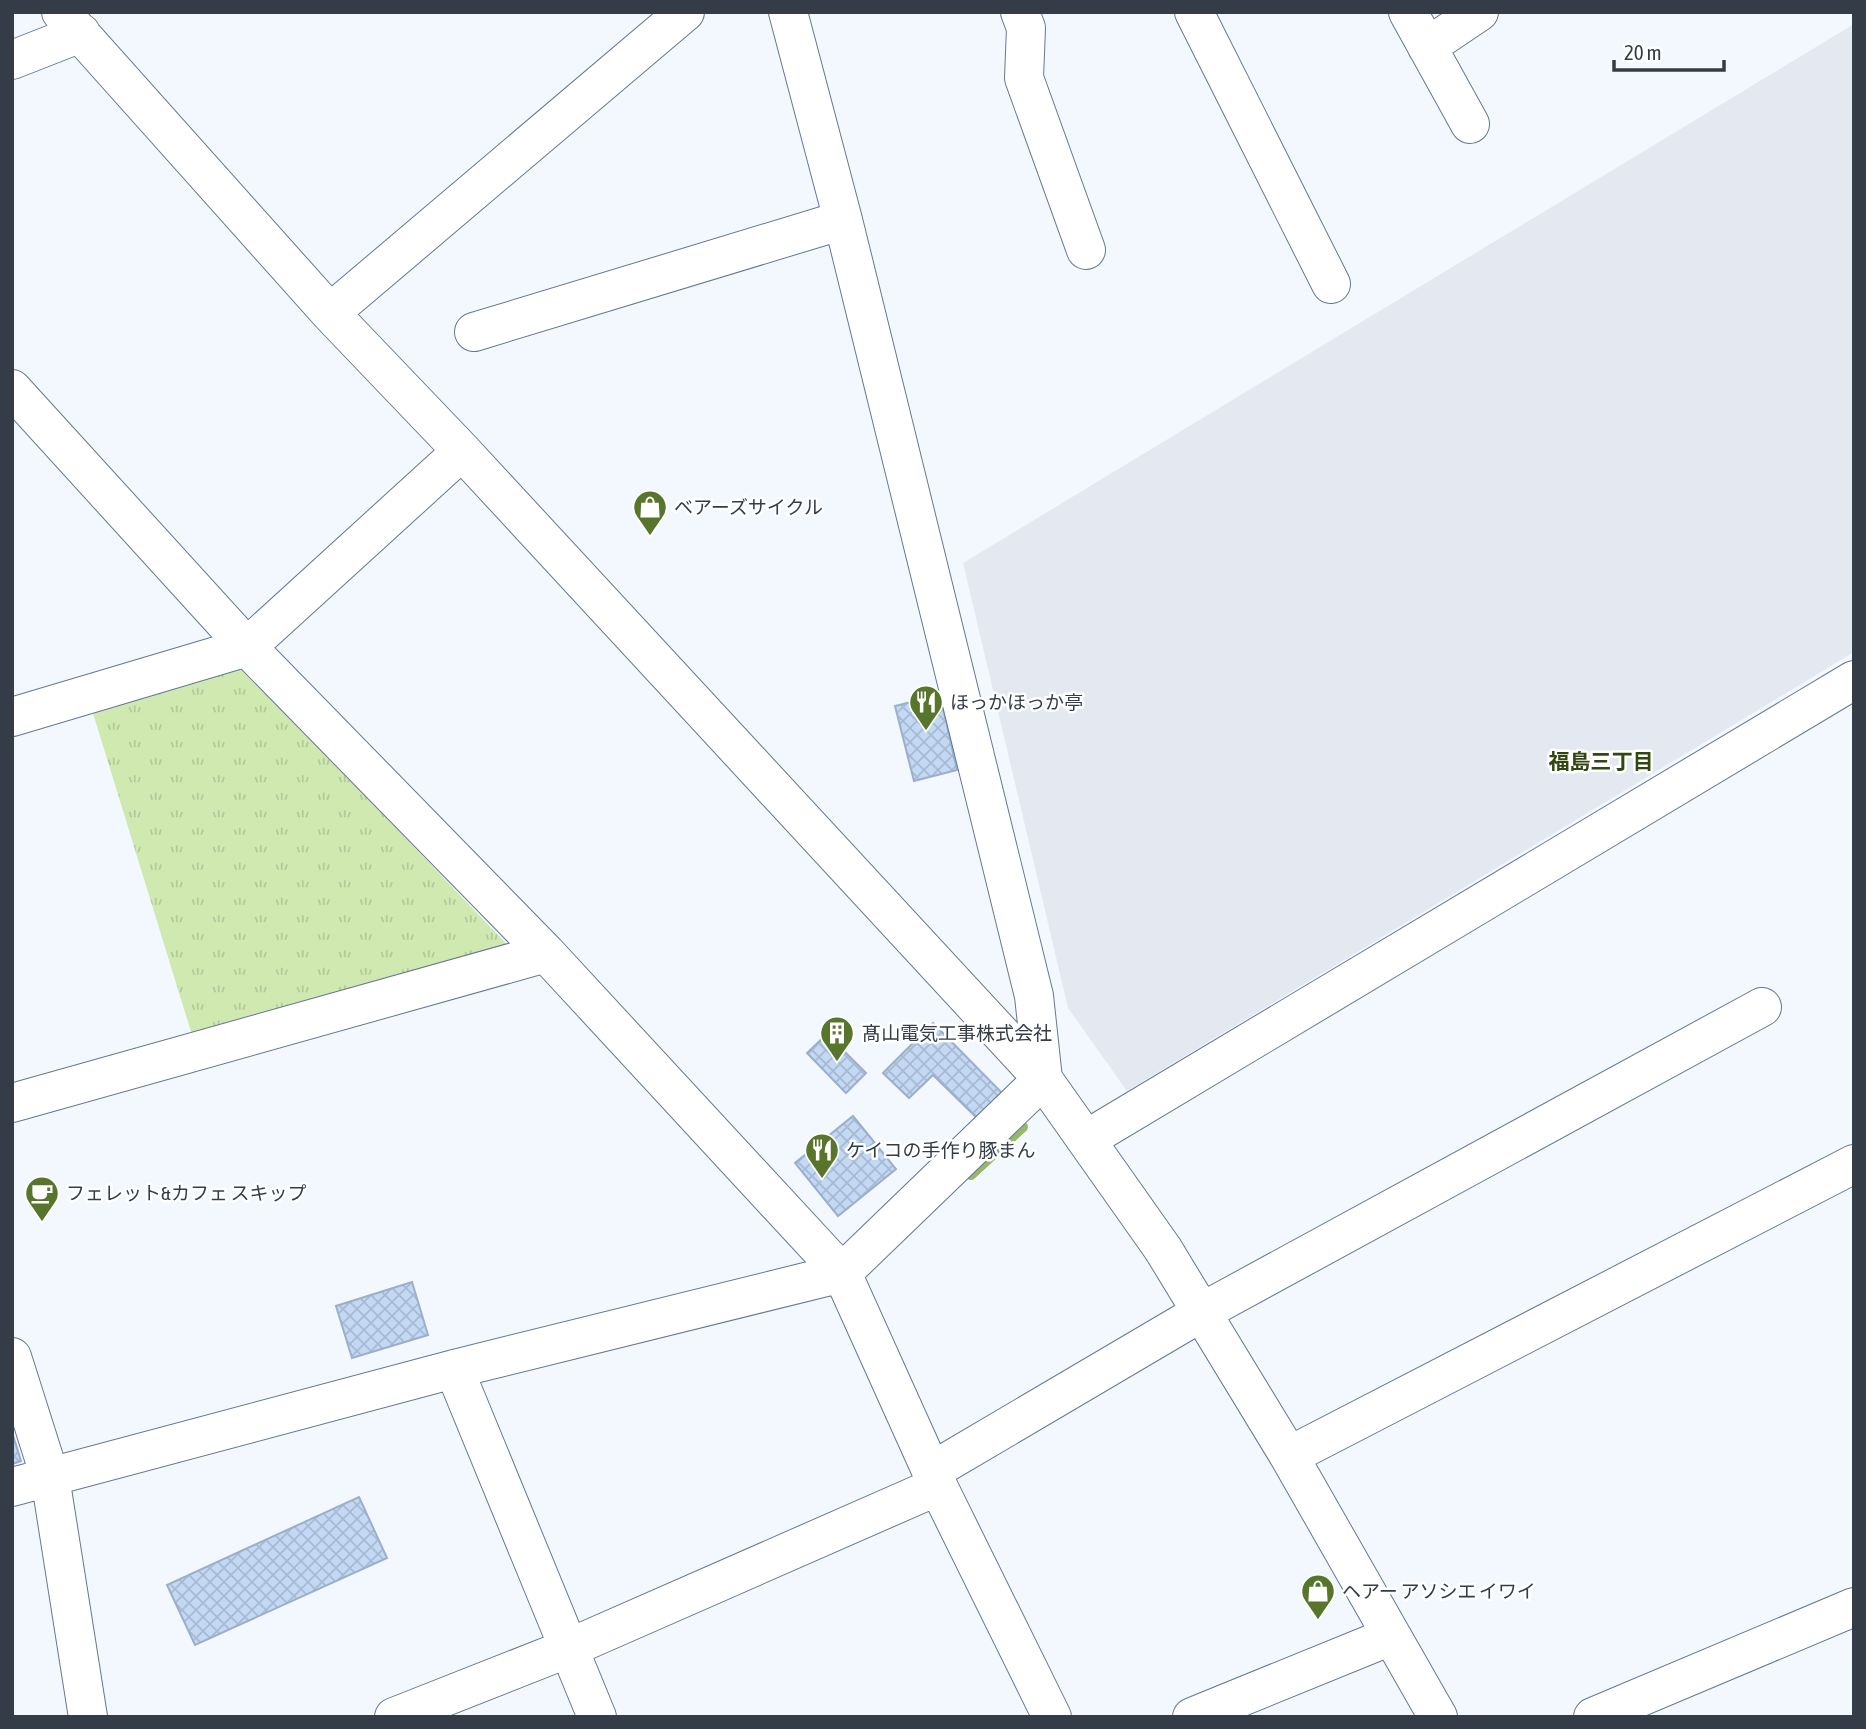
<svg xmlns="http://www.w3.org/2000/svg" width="1866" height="1729" font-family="'Asap Condensed','Noto Sans JP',sans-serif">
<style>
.built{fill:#e4e9f1}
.park{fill:url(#park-tufts)}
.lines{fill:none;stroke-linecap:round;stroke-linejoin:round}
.stream{stroke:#96b86c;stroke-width:10}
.building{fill:url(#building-cross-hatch);stroke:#9aafcc;stroke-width:2}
.minor-casing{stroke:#647892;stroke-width:40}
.minor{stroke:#fff;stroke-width:38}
.labels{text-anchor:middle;stroke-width:5;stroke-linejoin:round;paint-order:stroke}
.poi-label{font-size:19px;fill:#333c47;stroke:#fff;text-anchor:start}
.neighbourhood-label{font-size:21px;font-weight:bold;fill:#324612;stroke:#fff}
</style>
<defs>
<pattern id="park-tufts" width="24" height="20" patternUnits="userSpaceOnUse" patternTransform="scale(1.75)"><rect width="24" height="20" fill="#cfe9b1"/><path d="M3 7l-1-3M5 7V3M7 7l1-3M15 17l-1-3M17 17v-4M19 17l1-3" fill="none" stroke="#b2c99a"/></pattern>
<pattern id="building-cross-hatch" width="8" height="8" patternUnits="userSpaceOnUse" patternTransform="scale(1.75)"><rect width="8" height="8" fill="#c3d8f3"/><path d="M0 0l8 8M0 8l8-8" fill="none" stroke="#a8bad2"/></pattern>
</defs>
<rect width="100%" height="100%" fill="#f3f8fe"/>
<path class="built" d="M1854,24v628l-727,439 -59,-83 -105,-445z"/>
<path class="park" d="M242,666l271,285 -321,84 -100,-325z"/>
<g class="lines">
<path class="stream" d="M971,1175l52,-48"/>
</g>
<path class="building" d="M940,695l17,75 -43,11 -19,-75z
M933,1023l71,72 -25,25 -46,-45 -24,23 -26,-25z
M827,1034l39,39 -20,20 -39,-40z
M853,1116l43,53 -58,47 -43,-53z
M412,1282l16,53 -76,23 -16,-52z
M12,1432l9,29 -9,3z
M359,1497l28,61 -192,87 -28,-60z"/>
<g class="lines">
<g class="minor-casing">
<path id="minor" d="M61,12l269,301 132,138 581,628 120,170 126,207 149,261
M788,12l55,208 191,776 9,83
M1020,12l6,16 -2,50 62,172
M1194,12l137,272
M1408,12l62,112
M1427,47l52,-35
M12,60l69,-27
M330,313l355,-301
M474,332l369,-112
M12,389l235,258 299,306 296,320 96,213 114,231
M12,717l235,-70 215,-196
M12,1103l534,-150
M1087,1139l767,-459
M12,1357l38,120 38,240
M454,1369l143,348
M1289,1456l565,-292
M932,1471l270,-159 560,-305
M12,1487l442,-118 388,-96 201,-194
M394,1717l175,-69 369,-162
M1192,1717l199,-81
M1593,1717l261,-110"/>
</g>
<use href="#minor" class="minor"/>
</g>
<defs>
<g id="shop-pin" transform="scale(1.75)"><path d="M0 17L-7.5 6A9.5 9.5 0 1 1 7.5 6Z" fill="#58762b" stroke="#fff"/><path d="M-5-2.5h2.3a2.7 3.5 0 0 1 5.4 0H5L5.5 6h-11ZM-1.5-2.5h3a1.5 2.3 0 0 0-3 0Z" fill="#fff"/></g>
<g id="restaurant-pin" transform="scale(1.75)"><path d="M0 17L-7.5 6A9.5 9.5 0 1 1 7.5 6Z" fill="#58762b" stroke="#fff"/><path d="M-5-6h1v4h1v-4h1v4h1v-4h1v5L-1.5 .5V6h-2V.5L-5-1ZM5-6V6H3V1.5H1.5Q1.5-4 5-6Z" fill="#fff"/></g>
<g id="building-pin" transform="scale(1.75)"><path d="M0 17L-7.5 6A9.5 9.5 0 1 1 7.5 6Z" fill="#58762b" stroke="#fff"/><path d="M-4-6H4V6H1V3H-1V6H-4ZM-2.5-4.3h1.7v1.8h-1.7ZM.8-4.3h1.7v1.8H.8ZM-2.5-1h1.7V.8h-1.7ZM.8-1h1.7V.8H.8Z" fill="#fff"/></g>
<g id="cafe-pin" transform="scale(1.75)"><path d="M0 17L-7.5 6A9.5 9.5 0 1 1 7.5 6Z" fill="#58762b" stroke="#fff"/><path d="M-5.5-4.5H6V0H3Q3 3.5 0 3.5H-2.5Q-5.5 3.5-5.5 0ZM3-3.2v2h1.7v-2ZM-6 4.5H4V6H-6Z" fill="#fff"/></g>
</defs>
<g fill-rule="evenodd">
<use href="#shop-pin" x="650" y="507"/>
<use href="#restaurant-pin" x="926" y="702"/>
<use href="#building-pin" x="837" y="1033"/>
<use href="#restaurant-pin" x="822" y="1150"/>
<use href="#cafe-pin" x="42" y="1193"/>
<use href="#shop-pin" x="1318" y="1591"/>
</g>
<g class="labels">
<g class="poi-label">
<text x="674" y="514">ベアーズサイクル</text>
<text x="950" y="709">ほっかほっか亭</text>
<text x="862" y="1040">髙山電気工事株式会社</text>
<text x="846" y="1157">ケイコの手作り豚まん</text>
<text x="66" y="1200">フェレット&amp;カフェ スキップ</text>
<text x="1342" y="1598">ヘアー アソシエ イワイ</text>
</g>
<g class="neighbourhood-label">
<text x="1601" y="769">福島三丁目</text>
</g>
</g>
<rect width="1866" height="1729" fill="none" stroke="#333c47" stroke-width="28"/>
<path d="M1614 60v10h110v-10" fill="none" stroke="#333c47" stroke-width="3.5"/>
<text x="1624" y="60" font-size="21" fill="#333c47" stroke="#ffffff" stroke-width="5" paint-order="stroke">20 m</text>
</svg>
